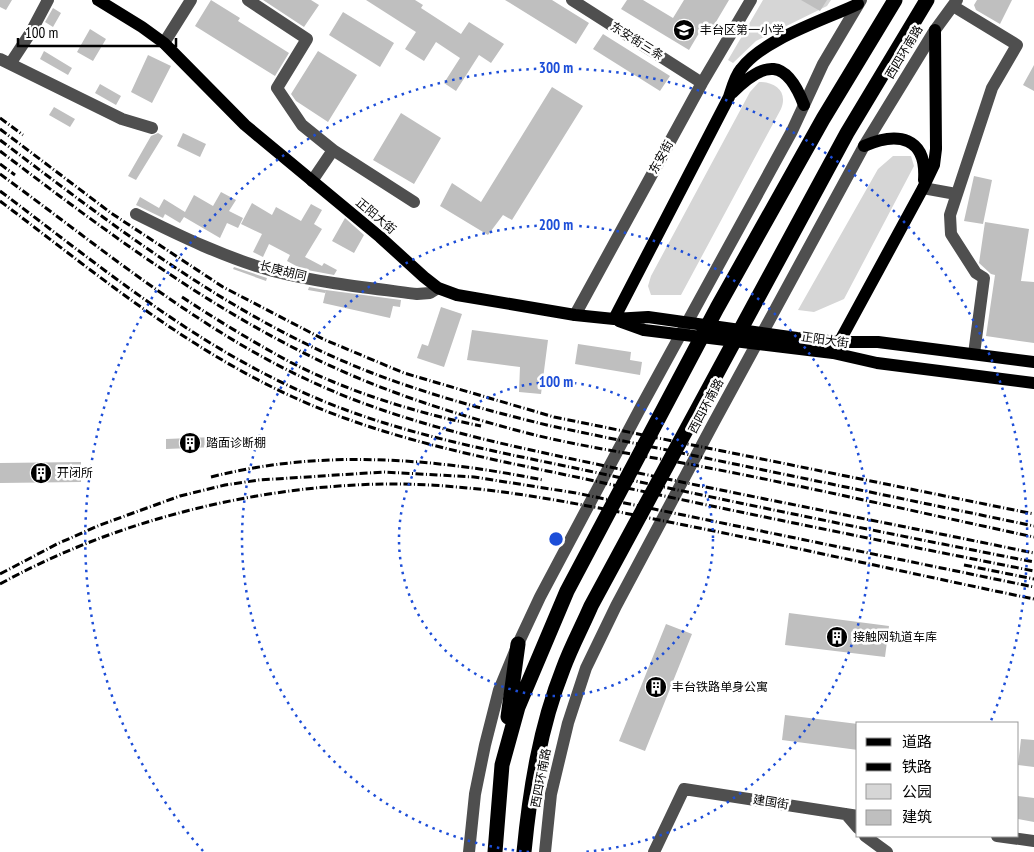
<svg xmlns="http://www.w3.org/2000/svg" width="1034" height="852" font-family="'PT Sans Narrow','Noto Sans SC',sans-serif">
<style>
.green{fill:#d6d6d6}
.building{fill:#bfbfbf}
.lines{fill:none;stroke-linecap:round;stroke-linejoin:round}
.minor{stroke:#4f4f4f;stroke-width:12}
.major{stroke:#000;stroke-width:12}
.highway{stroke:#000;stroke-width:15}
.rail{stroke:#000;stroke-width:3;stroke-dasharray:8 2.5 1 2.5;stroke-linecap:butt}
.ring{fill:none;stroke:#1d4ed8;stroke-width:2.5;stroke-dasharray:2.5 5}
.labels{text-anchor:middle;stroke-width:5;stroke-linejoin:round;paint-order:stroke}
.poi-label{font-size:12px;fill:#000;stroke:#fff;text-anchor:start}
.street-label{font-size:12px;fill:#000;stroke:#fff}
.centre{fill:#1d4ed8;stroke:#fff;stroke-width:2.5}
.ring-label{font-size:15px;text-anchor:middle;font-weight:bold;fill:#1d4ed8;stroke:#fff;stroke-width:5;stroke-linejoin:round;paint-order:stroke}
</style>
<rect width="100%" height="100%" fill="#fff"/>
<path class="green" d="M763,0h68l-4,6 -71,35 -23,22 -5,-3z
M759,82c17,0 29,10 22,27l-100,186h-30l-3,-9 3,-10 99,-184z
M893,156h18l3,10 -70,133 -30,13 -16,-2 80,-141z"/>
<path class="building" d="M0,0h12l-6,10 -6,-3z
M211,0l29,18 -2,3 51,32 -14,23 -80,-50z
M263,0h48l8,5 -15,22z
M366,0h49l8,5 -2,3 40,26 8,-12 35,22 -13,19 -12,-8 -23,36 -12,-8 16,-25 -24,-16 -12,19 -19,-12 11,-17z
M505,0h47l37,23 -13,21z
M627,0h16l30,18 11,-18h45l-19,32 -8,-4 -13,22 -68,-41z
M801,0h26l-7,11z
M977,0h35l-12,24 -24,-14 -2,-5z
M53,8l8,5 -8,14 -8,-5z
M343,12l51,31 -14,24 -51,-32z
M90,29l16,10 -13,22 -16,-9z
M603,34l67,42 -10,15 -67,-42z
M44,51l28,17 -4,7 -28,-16z
M318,51l39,24 -29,47 -32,-21 -5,-7z
M148,55l23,11 -19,37 -21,-11z
M1034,65v26l-11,-6z
M100,84l21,12 -5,9 -21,-12z
M552,87l31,19 -71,114 -9,-5 -15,20 -48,-29 12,-23 29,19z
M54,107l21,12 -5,8 -21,-12z
M401,113l40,25 -27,46 -41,-24z
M158,133l5,3 -27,44 -8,-4 23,-40z
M183,133l23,11 -6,13 -23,-11z
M974,176l18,4 -9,44 -19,-3z
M221,192l15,8 -7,11 14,7 -5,10 -11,-5 -7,15 -36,-21 -4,6 -15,-9 -2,4 -27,-13 4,-8 19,11 5,-9 21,13 9,-17 19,11z
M252,203l20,12 4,-8 25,14 10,-17 11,6 -8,14 8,5 -17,28 17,9 2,-3 13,7 -3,5 -32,-6 -15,-8 3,-6 -21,-11 -6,13 -10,-5 9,-18 -21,-10z
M345,218l19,17 -10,18 -22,-12z
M985,222l44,7 -8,52 13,1v61l-48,-7 9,-61 -4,-1 -12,-11z
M234,267l33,11 -1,3 -33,-12z
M309,287l16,3h1l-1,3 -17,-3z
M326,290l75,10 -1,7 -7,-1 -3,12 -67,-15z
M441,307l21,7 -18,53 -27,-9 5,-14 6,2z
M472,330l76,10 -7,54 -22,-2 1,-25 -53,-7z
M578,344l53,8 -1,8 12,2 -2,13 -65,-11z
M214,437l1,10 -49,2v-10z
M81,462v20l-81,1v-20z
M789,613l100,13 -4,31 -100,-12z
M666,624l26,10 -47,117 -26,-10z
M785,715l73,9v26l-76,-10z
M1021,739l13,1v27l-16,-2z
M1018,796l16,2v24l-16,-3z"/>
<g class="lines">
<path class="minor" d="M248,0l59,39 -30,49 25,37 31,25
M572,0l130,83
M953,6l64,39 -25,43 -42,127 1,19 25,39 8,5 -10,76
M164,43l27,-43
M0,59l122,60 30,9
M10,64l21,-32 17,-32
M312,181l21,-31 81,52
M923,188l33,6
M136,214c44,22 90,44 137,57 47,12 96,17 144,23l13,-1 8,-5
M575,315l127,-232 49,-83
M846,814l12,14
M865,836l22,16
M997,836l37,5
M469,852l6,-58 10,-49 14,-55 19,-46 22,-47 102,-192 150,-274 31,-67 38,-64
M545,852l6,-58 17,-71 18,-55 30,-62 97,-182 151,-278 71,-116 22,-30
M654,852l30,-63 174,27"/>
<path class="major" d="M98,0l44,27 22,16 81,82 135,112 44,40 14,11 19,7 118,20 39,4 34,-2 149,21 42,4h39l156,20
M732,93c33,-33 54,-35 72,12
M864,146c34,-15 63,-9 60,34
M614,319l115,-222c3,-9 6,-21 12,-28 22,-30 83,-49 117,-65
M619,321l25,9 189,23 44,10 157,20
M836,348l87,-160 11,-23 2,-16 -1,-119"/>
<path class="highway" d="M508,717l10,-73
M495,852l7,-87 16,-58 49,-116 150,-283 106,-189 72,-119
M524,852c6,-62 16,-125 39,-183 8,-22 19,-42 28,-63l256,-473 80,-133"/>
<path class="rail" d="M0,118l23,17
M0,129l111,84 112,74 100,52 81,34 150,44 480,97
M0,140c115,87 231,177 367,231 59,23 122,40 184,55l483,100
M0,151c100,76 201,152 314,207 67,33 140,56 213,75 59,15 122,23 182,35 109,21 217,46 325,69
M0,164l15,11
M0,174c99,72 196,154 308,206 95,45 199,65 302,87 141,30 283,57 424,86
M0,191c96,72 188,149 298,199 92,43 192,60 291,81 148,32 296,62 445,91
M0,201c94,71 185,147 293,196 96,44 199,62 302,84 146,32 292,61 439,90
M182,297c35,23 71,45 108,65 59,30 126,51 191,64
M211,477c109,-28 222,-19 332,3
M964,565l70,14
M0,574l57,-30 43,-19 80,-29 45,-11 34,-5 125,-8 90,5 102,16 458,94
M0,584c114,-63 254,-98 384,-100 96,-1 191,19 285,38 122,24 243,52 365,77"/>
</g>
<g class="ring">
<circle cx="556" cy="539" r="157"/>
<path d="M529 852A314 314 0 1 1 583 852"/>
<path d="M203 851A471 471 0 1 1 990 723"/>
</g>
<defs>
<g id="school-disc" transform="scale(1.125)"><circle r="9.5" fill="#000" stroke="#fff"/><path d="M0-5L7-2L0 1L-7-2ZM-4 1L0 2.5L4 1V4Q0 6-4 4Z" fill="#fff"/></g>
<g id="building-disc" transform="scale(1.125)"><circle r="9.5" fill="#000" stroke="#fff"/><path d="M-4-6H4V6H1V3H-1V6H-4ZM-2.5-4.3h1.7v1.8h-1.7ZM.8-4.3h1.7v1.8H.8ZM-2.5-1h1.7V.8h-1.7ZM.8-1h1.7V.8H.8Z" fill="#fff"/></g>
</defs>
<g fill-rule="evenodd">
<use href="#school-disc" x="684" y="30"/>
<use href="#building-disc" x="190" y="443"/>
<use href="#building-disc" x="41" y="473"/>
<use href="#building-disc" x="837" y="637"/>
<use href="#building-disc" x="656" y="687"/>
</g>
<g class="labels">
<g class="poi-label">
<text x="700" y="34">丰台区第一小学</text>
<text x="206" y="447">踏面诊断棚</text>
<text x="57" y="477">开闭所</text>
<text x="853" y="641">接触网轨道车库</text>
<text x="672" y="691">丰台铁路单身公寓</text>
</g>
<g class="street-label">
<text transform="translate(637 41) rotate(32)" y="4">东安街三条</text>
<text transform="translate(904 52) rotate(-59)" y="4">西四环南路</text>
<text transform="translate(661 157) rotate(-61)" y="4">东安街</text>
<text transform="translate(376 216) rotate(40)" y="4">正阳大街</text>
<text transform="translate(283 271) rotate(14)" y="4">长庚胡同</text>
<text transform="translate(825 340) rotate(8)" y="4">正阳大街</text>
<text transform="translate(706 406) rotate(-62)" y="4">西四环南路</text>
<text transform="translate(541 778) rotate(-79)" y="4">西四环南路</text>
<text transform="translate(771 802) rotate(9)" y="4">建国街</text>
</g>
</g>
<circle cx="556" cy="539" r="8" class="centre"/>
<g class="ring-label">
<text x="556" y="73">300 m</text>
<text x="556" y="230">200 m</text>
<text x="556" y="387">100 m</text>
</g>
<rect x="856" y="722" width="162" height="115" fill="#ffffff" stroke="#999999"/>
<rect x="866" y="738" width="25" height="8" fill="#000000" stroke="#999999"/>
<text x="902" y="747" font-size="15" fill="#000000">道路</text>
<rect x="866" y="763" width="25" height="8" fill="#000000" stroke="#999999"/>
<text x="902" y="772" font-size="15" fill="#000000">铁路</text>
<rect x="866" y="784" width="25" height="15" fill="#d6d6d6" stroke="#999999"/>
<text x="902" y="797" font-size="15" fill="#000000">公园</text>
<rect x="866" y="810" width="25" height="15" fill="#bfbfbf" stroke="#999999"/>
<text x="902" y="822" font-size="15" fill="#000000">建筑</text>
<path d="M18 38v8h158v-8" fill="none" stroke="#000000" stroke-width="2.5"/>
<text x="25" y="38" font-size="15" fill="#000000" stroke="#ffffff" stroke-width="4" paint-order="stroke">100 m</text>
</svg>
